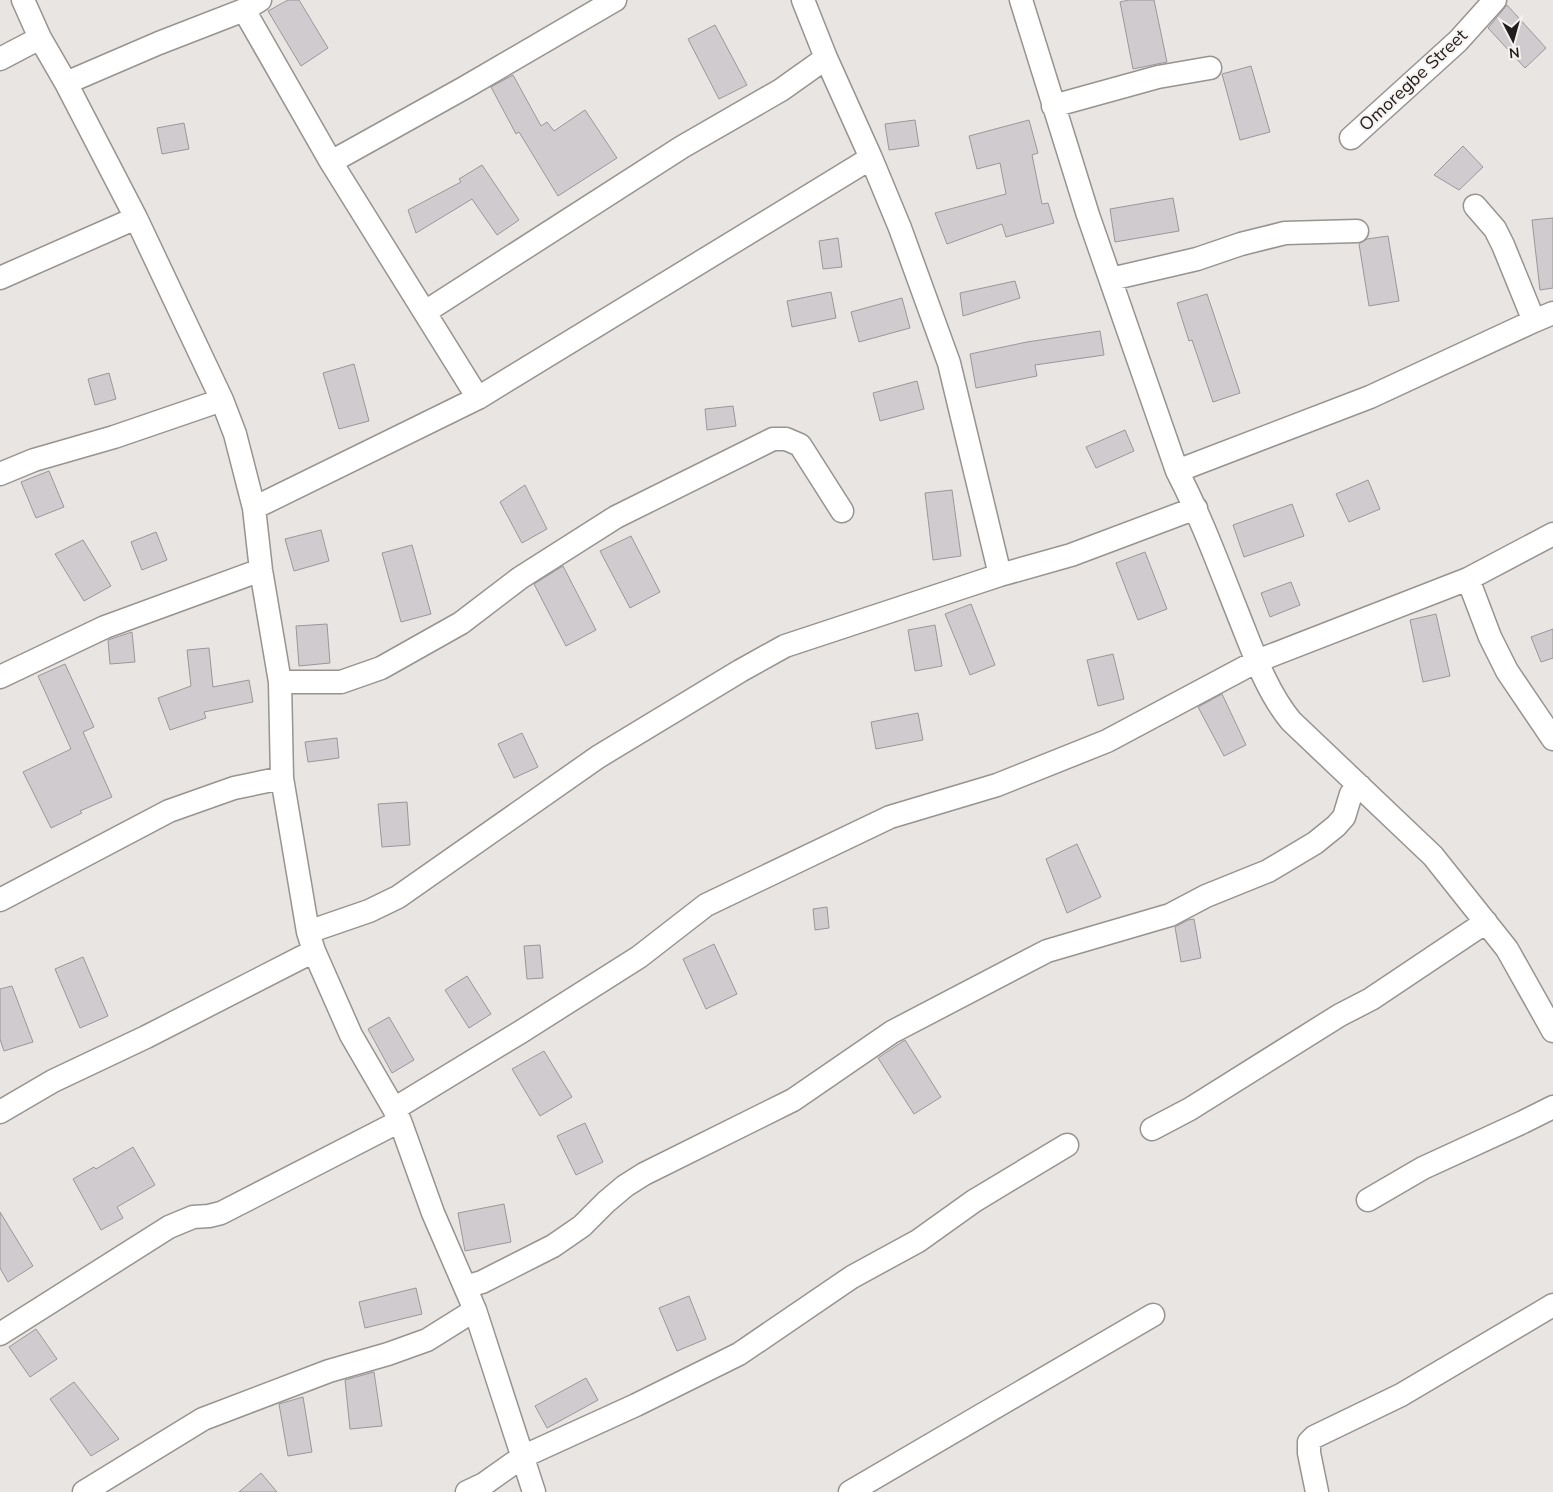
<svg xmlns="http://www.w3.org/2000/svg" width="1553" height="1492" font-family="'Nunito Sans',sans-serif">
<style>
.building{fill:#cfcbcf;stroke:#9a979a}
.lines{fill:none;stroke-linecap:round;stroke-linejoin:round}
.minor-casing{stroke:#979390;stroke-width:25}
.minor{stroke:#fff;stroke-width:22}
.labels{text-anchor:middle;stroke-width:4;stroke-linejoin:round;paint-order:stroke}
.street-label{font-size:18px;fill:#1f1e1d;stroke:#f7f2f0}
</style>
<rect width="100%" height="100%" fill="#e9e5e3"/>
<path class="building" d="M288,0h11l29,48 -27,18 -33,-55z
M1129,0h25l13,62 -34,7 -13,-67z
M1507,5l39,43 -21,20 -37,-40z
M715,25l32,60 -28,14 -31,-60z
M1251,66l19,66 -30,8 -18,-66z
M513,75l28,51 6,-4 7,9 31,-21 32,48 -59,38 -39,-64 -3,2 -25,-47z
M915,120l4,26 -30,4 -4,-26z
M1029,120l9,33 -6,2 10,49 6,-1 6,20 -48,14 -4,-13 -55,20 -12,-31 71,-19 -6,-31 -23,6 -8,-33z
M184,123l5,26 -27,5 -5,-26z
M1463,146l20,21 -24,23 -25,-15z
M482,165l37,55 -22,15 -25,-36 -56,34 -8,-23 53,-28 -2,-3z
M1173,198l6,33 -64,11 -5,-33z
M1553,218v70l-13,2 -8,-70z
M1388,236l11,65 -30,5 -10,-62 8,-5z
M838,238l4,29 -19,2 -4,-28z
M1015,281l5,17 -57,18 -3,-23z
M831,292l5,26 -44,9 -5,-26z
M1207,294l33,99 -27,9 -21,-62 -3,1 -12,-38z
M902,298l8,30 -51,14 -8,-30z
M1100,331l4,24 -69,10 2,11 -61,12 -6,-34 57,-12z
M354,364l15,57 -30,8 -16,-56z
M109,373l7,26 -21,6 -7,-26z
M917,381l7,28 -44,12 -7,-28z
M733,406l3,20 -29,4 -2,-21z
M1125,430l9,21 -38,17 -10,-21z
M49,471l15,36 -28,11 -15,-36z
M1368,480l12,29 -31,13 -13,-28z
M525,485l22,44 -25,14 -22,-41z
M952,490l9,66 -28,4 -8,-67z
M1292,504l12,32 -60,21 -11,-32z
M321,530l8,31 -35,10 -9,-32z
M156,532l11,28 -25,10 -11,-28z
M631,536l29,56 -30,16 -30,-57z
M83,540l28,46 -27,15 -29,-47z
M412,545l19,69 -30,8 -19,-69z
M1145,552l22,57 -29,11 -22,-57z
M563,566l33,64 -30,16 -32,-62z
M1291,582l9,23 -30,12 -9,-24z
M971,604l24,61 -25,10 -25,-61z
M1436,614l14,62 -27,6 -13,-62z
M327,624l3,39 -31,3 -3,-40z
M935,625l7,41 -27,5 -7,-41z
M1553,629v29l-12,4 -10,-25z
M132,632l3,30 -25,2 -2,-24z
M209,648l4,39 36,-7 4,22 -49,10 2,6 -36,12 -12,-32 33,-12 -4,-36z
M1113,654l11,45 -26,7 -11,-46z
M65,664l29,63 -11,5 29,65 -32,14 2,2 -31,15 -28,-56 48,-23 -33,-73z
M1222,694l24,51 -22,11 -26,-49z
M918,713l5,27 -47,9 -5,-27z
M522,733l16,34 -24,11 -16,-34z
M337,738l2,20 -31,4 -3,-20z
M407,802l3,43 -28,2 -4,-43z
M1077,844l24,53 -34,16 -21,-54z
M827,907l2,21 -14,2 -2,-21z
M1194,919l7,39 -20,4 -6,-35 13,-7z
M714,944l23,50 -31,15 -23,-50z
M540,945l3,33 -16,1 -3,-33z
M83,957l25,59 -28,12 -25,-59z
M467,976l24,38 -22,14 -24,-38z
M12,986l21,56 -29,9 -4,-12v-50z
M389,1017l25,43 -22,13 -24,-44z
M905,1040l36,57 -27,17 -36,-56z
M544,1051l28,46 -32,19 -28,-47z
M585,1123l18,39 -27,13 -19,-39z
M133,1147l22,38 -38,22 6,11 -22,12 -28,-51 21,-12 2,2z
M504,1204l7,38 -46,9 -7,-38z
M0,1212l33,54 -25,16 -8,-14z
M416,1288l6,26 -57,14 -6,-26z
M689,1296l17,43 -29,12 -18,-43z
M36,1329l21,30 -27,18 -21,-30z
M374,1372l8,54 -32,3 -5,-49z
M586,1378l12,22 -51,28 -12,-22z
M74,1382l45,57 -28,17 -41,-57z
M303,1397l9,55 -24,4 -9,-52z
M261,1473l16,19h-38z"/>
<g class="lines">
<g class="minor-casing">
<path id="minor" d="M23,0l17,38 26,45 70,135 86,182 13,34 19,74 7,62 19,112 2,96 26,154 6,19 37,84 43,74 6,12 33,92 42,97 59,182
M803,0l23,58 45,100 29,70 49,135 51,212
M1021,0l67,215 89,256c25,48 43,98 63,148 14,35 27,73 51,102l142,135 74,93 46,82
M244,10l87,152 147,236
M0,59l40,-21
M66,83l93,-40 85,-33 16,-10
M1053,106l105,-29 52,-9
M1351,138l107,-97 37,-41
M331,162l133,-74 151,-88
M1475,206l20,23 8,16 31,76 19,-8
M0,278l136,-60
M1111,279l86,-20 44,-15 44,-11 72,-2
M425,312l257,-165 99,-57 45,-32
M1177,471l193,-74 164,-76
M0,474l34,-14 80,-23 108,-37
M254,508l224,-110 393,-240
M1468,579l22,58 17,34 46,68
M0,677l105,-50 156,-57
M280,682h61l40,-14 80,-45 59,-45 96,-61 157,-78h13l14,6 42,66
M0,900l169,-89 65,-23 48,-10
M308,932l61,-21 29,-14 200,-140 142,-86 45,-25 215,-71 71,-20 125,-47
M394,1109l125,-76 120,-76 67,-52 184,-88 107,-32 110,-44 150,-80 211,-82 85,-45
M0,1112l53,-31 93,-44 168,-86
M1152,1129l38,-20 150,-94 31,-16 115,-77
M1368,1200l55,-32 100,-46 30,-15
M465,1287l17,-5 71,-36 29,-20 24,-24 19,-16 19,-12 149,-74 99,-68 155,-81 123,-36 36,-19 62,-25 47,-28 21,-17 8,-9 7,-23 9,-8
M0,1334l169,-107 24,-10 16,-1 12,-3 179,-92
M84,1492l119,-73 126,-48 59,-17 39,-14 48,-30
M467,1492l17,-8 38,-27 114,-52 103,-51 113,-77 66,-36 56,-40 93,-56
M850,1492l303,-177
M1317,1492l-8,-39v-11l5,-5 87,-42 152,-90"/>
</g>
<use href="#minor" class="minor"/>
</g>
<g class="labels">
<g class="street-label">
<text transform="translate(1413 80) rotate(-43)" y="6">Omoregbe Street</text>
</g>
</g>
<g transform="translate(1513 40) rotate(174)" stroke="#f7f2f0" stroke-width="4" paint-order="stroke">
<path d="M0-4L9 19L0 12L-9 19Z" fill="#1f1e1d"/>
<text y="-8" font-size="14" font-weight="bold" text-anchor="middle" fill="#1f1e1d">N</text>
</g>
</svg>
